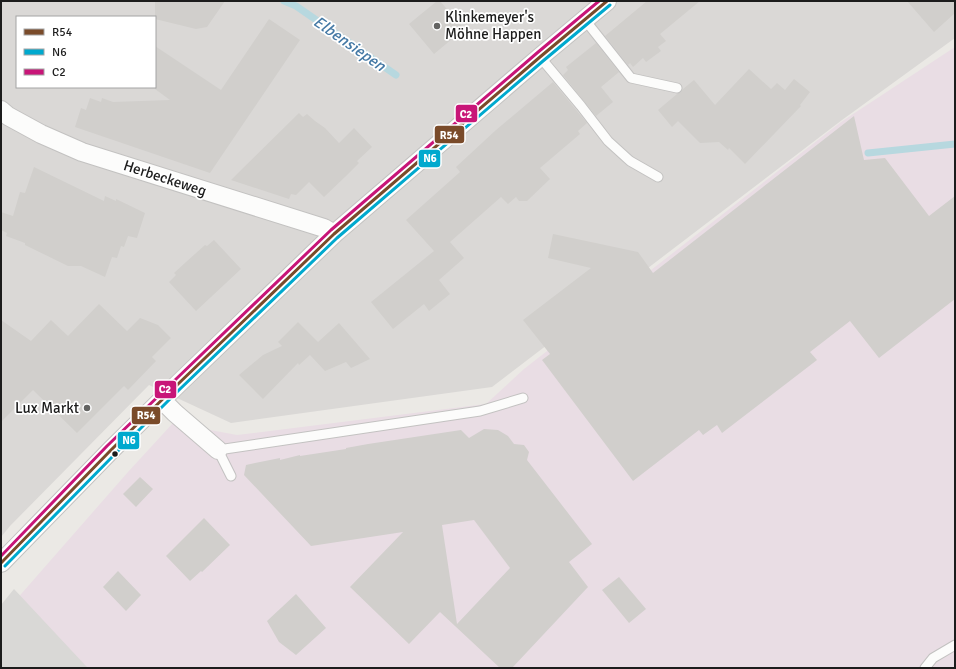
<svg xmlns="http://www.w3.org/2000/svg" width="956" height="669" font-family="Signika,sans-serif">
<style>
.residential{fill:#dad8d6;fill-rule:evenodd}
.industrial{fill:#e9dde4}
.religious{fill:#d9d8d6}
.lines{fill:none;stroke-linecap:round;stroke-linejoin:round}
.stream{stroke:#b7d8df;stroke-width:7}
.building{fill:#d1cfcc;fill-rule:evenodd}
.service-casing{stroke:#c3c2c1;stroke-width:11}
.minor-casing{stroke:#c3c2c1;stroke-width:20}
.service{stroke:#fcfcfb;stroke-width:9}
.minor{stroke:#fcfcfb;stroke-width:18}
.bus-1-casing{stroke:#fff;stroke-width:6}
.bus-2-casing{stroke:#fff;stroke-width:6}
.bus-3-casing{stroke:#fff;stroke-width:6}
.bus-1{stroke:#7a4b2a;stroke-width:3}
.bus-2{stroke:#00a9ce;stroke-width:3}
.bus-3{stroke:#c81578;stroke-width:3}
.poi-dot{fill:#646462;stroke:#fff;stroke-width:1.5}
.bus-dot{fill:#1c1c1c;stroke:#fff;stroke-width:1.5}
.labels{text-anchor:middle;stroke-width:3.5;stroke-linejoin:round;paint-order:stroke}
.poi-label{font-size:15px;fill:#1c1c1c;stroke:#fff;text-anchor:start}
.street-label{font-size:15px;fill:#1c1c1c;stroke:#fff}
.water-label{font-size:16px;font-style:italic;fill:#4579a5;stroke:#fff}
.line-badge{stroke:#fff;stroke-width:1.5}
.badge-label{font-size:11px;text-anchor:middle;font-weight:bold;fill:#fff}
</style>
<rect width="100%" height="100%" fill="#ebe9e5"/>
<path class="residential" d="M1,1h954v37l-113,82 -350,267 -261,36 -82,-38 -139,141 -9,11zM17,17h138v70h-138z"/>
<path class="industrial" d="M955,47v621h-954v-51l127,-145 45,-49 64,12 249,-31 38,-35 317,-247z"/>
<path class="religious" d="M14,589l71,76 3,3h-87v-63z"/>
<g class="lines">
<path class="stream" d="M284,1l12,5 100,69
M868,153l87,-9"/>
</g>
<path class="building" d="M155,1h70l-18,26 -11,2 -41,-10z
M437,1h3l24,28 -30,25 -25,-30z
M647,1h53l-40,33 6,7 -8,6 3,4 -15,11 -3,-4 -10,9 -3,-4 -2,2 -23,-29z
M907,1h48v12l-21,19z
M269,19l31,21 -90,133 -135,-46 6,-19 5,2 4,-12 11,4 1,-4 11,4 57,-2 -15,-11v-43l66,44z
M596,43l23,29 -18,15 12,15 -17,14 -33,-41 5,-5 -2,-3z
M749,69l22,20 6,-6 8,7 9,-11 16,13 -10,13 1,1 -56,58 -16,-16 -1,2 -9,-8 -19,1 -22,-22 -6,6 -14,-17 19,-16 4,-2 2,-3 11,-9 21,25z
M553,82l34,41 -9,8 2,3 -40,34 10,11 -23,22h-8l-3,-4 -8,7 -7,-7 -51,45 14,16 -25,22 11,14 -21,17 -5,-7 -31,25 -22,-27 63,-51 -28,-31 54,-48 -4,-5 40,-37z
M299,113l4,4 4,-3 8,7 10,7 14,15 15,-15 18,19 -15,14 2,2 -13,13 -22,21 -15,-15 -13,13 -5,-1 -2,5 -58,-19z
M854,116l10,44 21,-2 44,58 26,-20v103l-76,59 -29,-37 -40,31 7,8 -95,73 -5,-8 -14,10 -4,-5 -66,51 -91,-121 8,-6 -27,-34 68,-52 -43,-10 5,-24 85,18 15,21z
M34,167l70,34 1,-5 11,5v-2l29,14 -8,25 -9,-2 -4,11 -3,-1 -4,12 -5,-1 -7,20 -24,-11h-13l-43,-21v-2l-19,-7 1,-3 -6,-3v-18l12,4 7,-24 5,1z
M214,240l27,29 -45,42 -27,-29 7,-7 -2,-2 12,-11 19,-17 2,1z
M99,304l28,27 13,-13 18,7 13,13 -19,19 4,4 -28,29 -4,-4 -47,47 -44,-43 -32,32v-102l30,21 20,-21 17,16z
M298,322l20,20 21,-19 31,36 -19,9 -5,-6 -21,9 -15,-16 -11,10 -1,-2 -35,36 -24,-24 24,-20 19,-9 -4,-4z
M484,429l14,1 10,6 6,8 10,1 5,7 -2,8 65,84 -23,18 19,25 -76,81h-12l-60,-56 -31,32 -59,-57 53,-55 -92,14 -67,-71 2,-10 9,-2 25,-5v2l20,-5v1l46,-7v-1l22,-4 93,-14 8,8zM474,520l36,48 -53,56 -15,-99z
M140,477l13,12 -17,18 -13,-13z
M204,518l26,27 -28,27 -1,-1 -11,10 -24,-25z
M118,571l23,24 -15,16 -23,-24z
M619,577l27,32 -17,14 -27,-33z
M296,594l30,34 -30,27 -17,-13 -12,-21z"/>
<g class="lines">
<g class="service-casing">
<path id="service" d="M585,20l46,58 46,10
M540,57l41,49 27,35 22,20 28,16
M231,476l-13,-26 262,-39 43,-13
M925,668l8,-10 22,-13"/>
</g>
<g class="minor-casing">
<path id="minor" d="M1,110l7,6 33,18 41,18 242,76 10,6
M162,400l13,13 43,37
M1,563l110,-113 66,-65 157,-151 206,-177 67,-56"/>
</g>
<use href="#service" class="service"/>
<use href="#minor" class="minor"/>
<g class="bus-1-casing">
<path id="bus-1" d="M1,563l110,-113 66,-65 157,-151 206,-177 67,-56"/>
</g>
<g class="bus-2-casing">
<path id="bus-2" d="M5,566l110,-112 65,-65 157,-151 206,-177 67,-56"/>
</g>
<g class="bus-3-casing">
<path id="bus-3" d="M1,556l106,-110 67,-65 157,-151 206,-177 62,-52"/>
</g>
<use href="#bus-1" class="bus-1"/>
<use href="#bus-2" class="bus-2"/>
<use href="#bus-3" class="bus-3"/>
</g>
<g class="poi-dot">
<circle cx="437" cy="26" r="4"/>
<circle cx="87" cy="408" r="4"/>
</g>
<circle class="bus-dot" cx="115" cy="454" r="3.5"/>
<g class="labels">
<g class="poi-label">
<text x="445" y="22">Klinkemeyer's<tspan x="445" dy="17">Möhne Happen</tspan></text>
<text x="79" y="413" text-anchor="end">Lux Markt</text>
</g>
<g class="street-label">
<text transform="translate(165 178) rotate(18)" y="5">Herbeckeweg</text>
</g>
<g class="water-label">
<text transform="translate(350 43) rotate(35)" y="6">Elbensiepen</text>
</g>
</g>
<g class="line-badge">
<rect x="455" y="104" width="23" height="19" rx="4" fill="#c81578"/>
<rect x="434" y="125" width="31" height="19" rx="4" fill="#7a4b2a"/>
<rect x="418" y="149" width="23" height="19" rx="4" fill="#00a9ce"/>
<rect x="154" y="380" width="23" height="19" rx="4" fill="#c81578"/>
<rect x="131" y="406" width="30" height="19" rx="4" fill="#7a4b2a"/>
<rect x="117" y="431" width="23" height="19" rx="4" fill="#00a9ce"/>
</g>
<g class="badge-label">
<text x="466" y="118">C2</text>
<text x="449" y="139">R54</text>
<text x="430" y="162">N6</text>
<text x="165" y="393">C2</text>
<text x="146" y="419">R54</text>
<text x="129" y="444">N6</text>
</g>
<rect width="956" height="669" fill="none" stroke="#1c1c1c" stroke-width="4"/>
<rect x="16" y="16" width="140" height="72" fill="#ffffff" stroke="#a4a4a4"/>
<rect x="24" y="29" width="20" height="6" fill="#7a4b2a" stroke="#a4a4a4"/>
<text x="52" y="36" font-size="12" fill="#1c1c1c">R54</text>
<rect x="24" y="49" width="20" height="6" fill="#00a9ce" stroke="#a4a4a4"/>
<text x="52" y="56" font-size="12" fill="#1c1c1c">N6</text>
<rect x="24" y="69" width="20" height="6" fill="#c81578" stroke="#a4a4a4"/>
<text x="52" y="76" font-size="12" fill="#1c1c1c">C2</text>
</svg>
